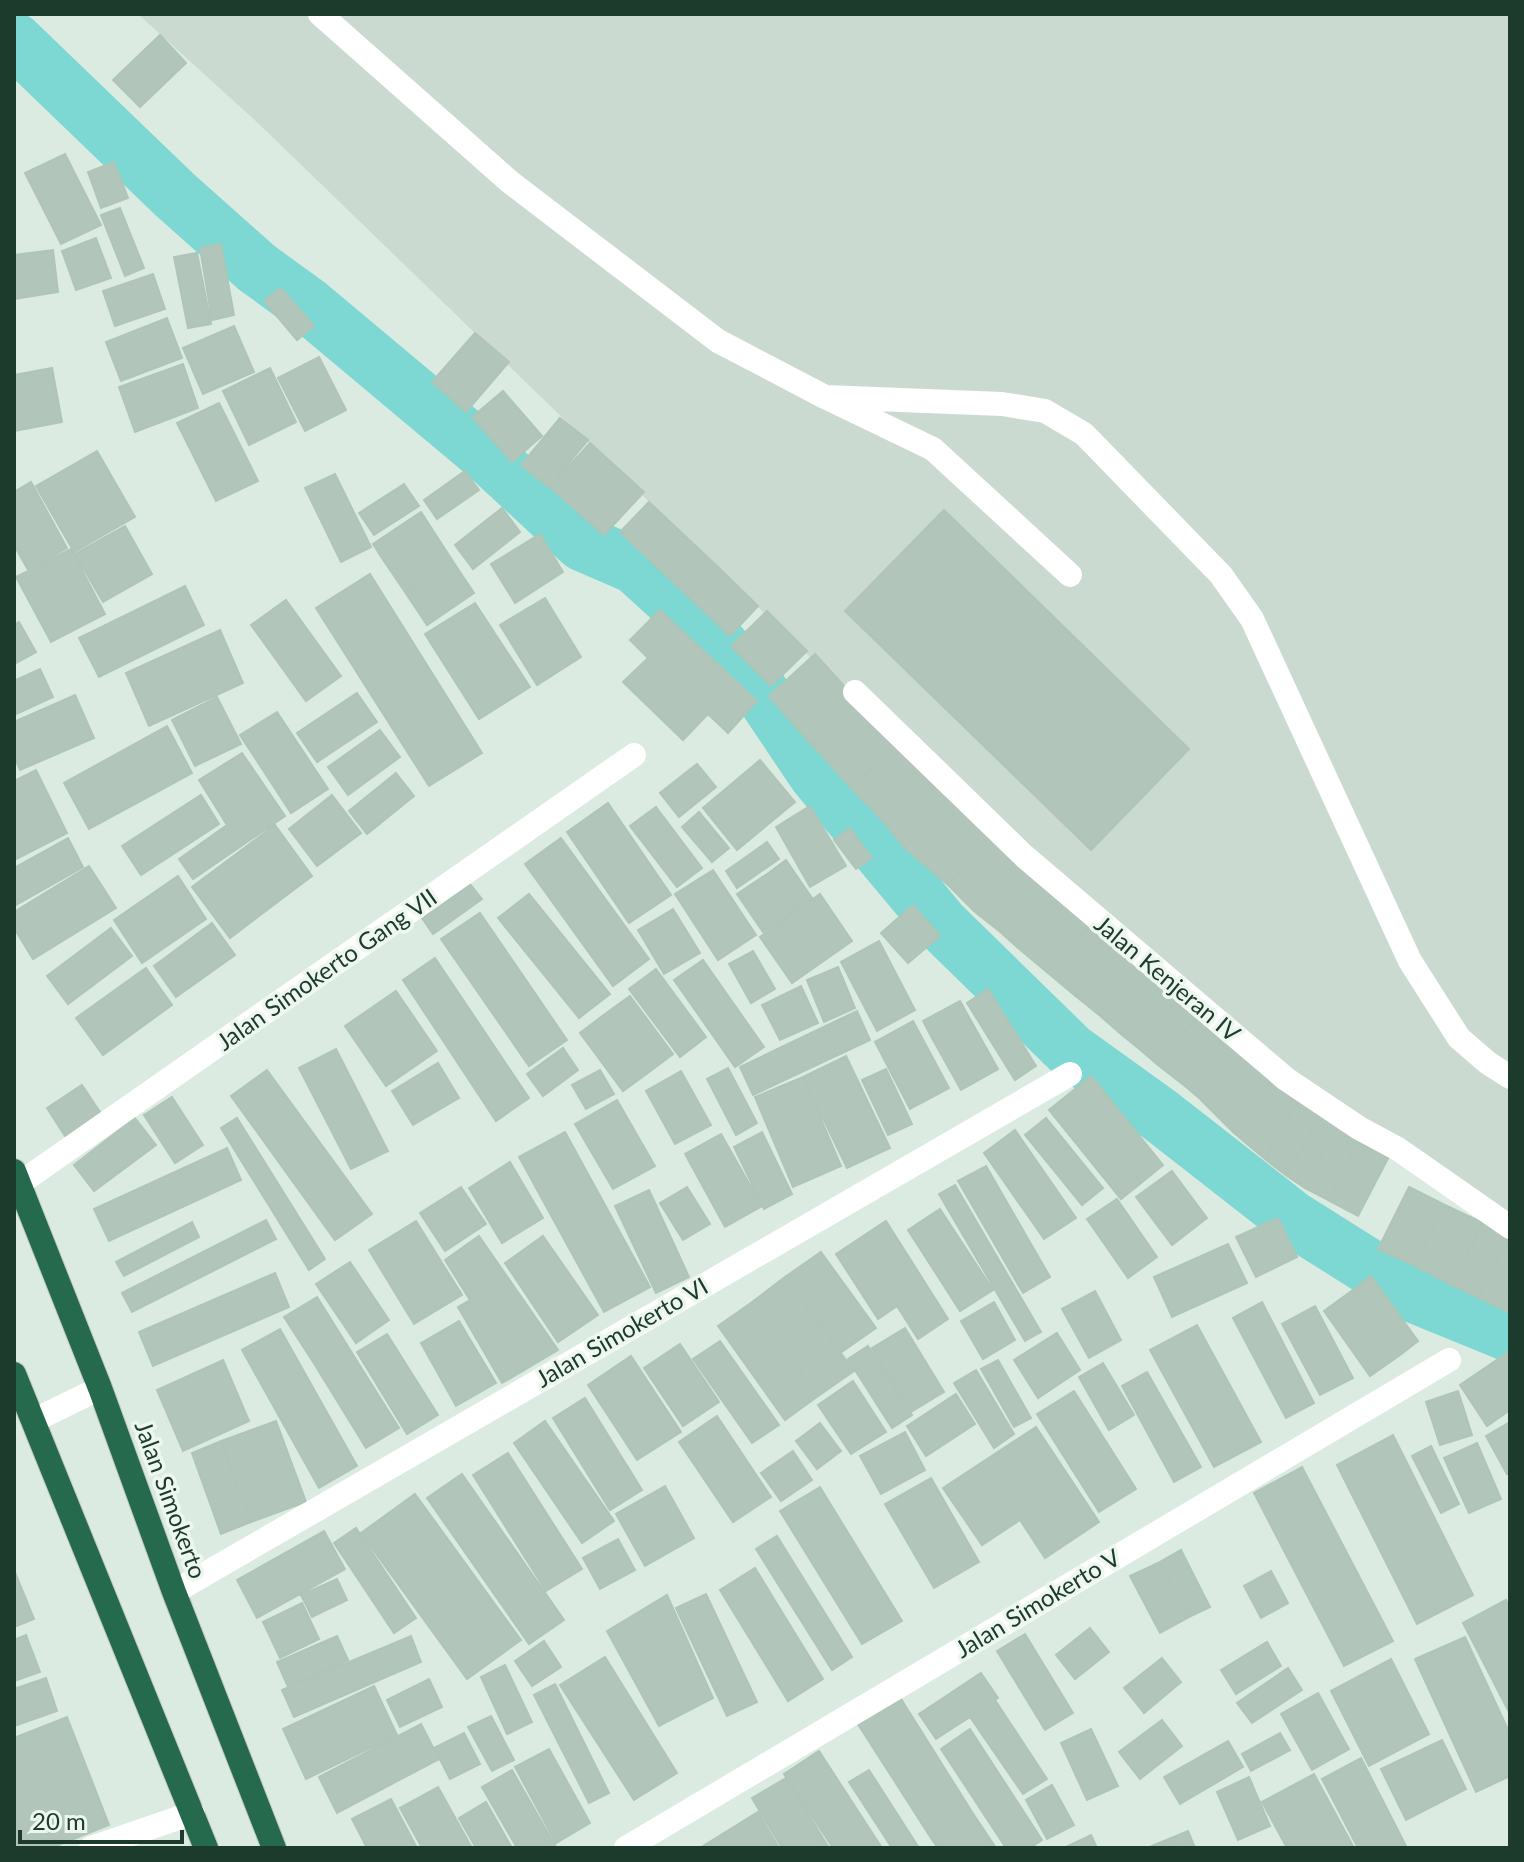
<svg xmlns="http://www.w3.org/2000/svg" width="1524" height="1862" font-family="Lato,sans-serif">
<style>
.built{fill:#cbdad0}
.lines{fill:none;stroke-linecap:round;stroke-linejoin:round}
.canal{stroke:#7dd7d3;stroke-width:56}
.building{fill:#b2c5ba;stroke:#aec5b7;stroke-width:2}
.highway-casing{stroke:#c0c8c4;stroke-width:26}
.lane{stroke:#fff;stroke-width:24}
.street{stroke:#fff;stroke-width:24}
.highway{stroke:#266a4e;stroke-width:24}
.labels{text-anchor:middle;stroke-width:7;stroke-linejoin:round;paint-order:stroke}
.street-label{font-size:24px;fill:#1d3b2d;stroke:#edf7f0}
</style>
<rect width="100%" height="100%" fill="#dcebe1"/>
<path class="built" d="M138,14h1372v1205l-123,-67 -351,-276 -776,-751z"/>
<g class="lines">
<path class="canal" d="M14,40l161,155 82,73 51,37 179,150 95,88 53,23 78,71 46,52 57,85 125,150 130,127 89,64 133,104 119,75 98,40"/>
</g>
<path class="building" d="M160,35l26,28 -46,44 -27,-27z
M65,154l36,71 -40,19 -36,-71z
M114,162l14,36 -27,10 -13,-36z
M120,208l24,60 -19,8 -24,-61z
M96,238l15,40 -35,12 -14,-39z
M221,244l13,71 -22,5 -12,-72z
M53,250l5,42 -44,7v-44z
M197,253l14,71 -23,4 -14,-71z
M153,274l12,35 -50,17 -12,-35z
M281,288l33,38 -17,14 -33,-39z
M167,318l15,40 -61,23 -15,-39z
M234,326l20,46 -51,22 -20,-46z
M475,333l34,29 -43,50 -34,-30z
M319,357l27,53 -41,21 -27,-53z
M183,364l15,44 -63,24 -16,-45z
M52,368l10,54 -48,9v-56z
M270,368l26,54 -47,23 -26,-54z
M503,391l39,45 -30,26 -40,-45z
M219,403l39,78 -42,20 -39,-78z
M560,418l28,22 -39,47 -28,-22z
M590,443l54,49 -40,43 -54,-48z
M97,451l38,66 -61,35 -38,-66z
M465,471l14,19 -42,29 -13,-19z
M335,474l36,73 -30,15 -36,-74z
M31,482l36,66 -39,22 -14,-25v-53z
M404,484l15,22 -45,29 -15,-22z
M649,502l69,65 -29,30 -69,-65z
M502,508l18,24 -47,37 -18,-24z
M944,510l245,239 -98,101 -246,-239z
M421,512l11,17 -48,32 -11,-17z
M125,526l27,48 -49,28 -28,-48z
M432,529l20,31 -47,32 -21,-31z
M540,534l23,38 -48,31 -24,-39z
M71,549l34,65 -54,28 -35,-65z
M452,560l22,33 -47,32 -22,-33z
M718,567l40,39 -28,30 -41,-39z
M370,574l112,179 -53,33 -113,-178z
M185,586l19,39 -105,52 -20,-39z
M545,598l36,59 -44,28 -37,-60z
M286,600l55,76 -35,25 -55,-76z
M475,603l55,84 -51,32 -54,-85z
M660,610l97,91 -29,32 -20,-19 -25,26 -60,-58 25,-24 -18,-18z
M767,611l40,40 -36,35 -40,-40z
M19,622l17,30 -22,12v-39z
M220,630l23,53 -94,43 -23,-53z
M815,654l30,33 -48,41 -28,-32z
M40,669l13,28 -39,18v-34z
M845,687l14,15 -48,42 -14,-16z
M357,693l20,29 -60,40 -20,-29z
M75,695l19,43 -74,32 -6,-14v-34z
M217,697l24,47 -46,22 -23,-46z
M859,702l17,19 -47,42 -18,-19z
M277,712l51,77 -37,24 -51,-78z
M876,721l22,24 -47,43 -22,-25z
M167,726l25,47 -103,56 -25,-46z
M380,730l20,27 -52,38 -20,-28z
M898,745l24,21 -48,45 -23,-23z
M242,753l43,63 -92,63 -14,-20 48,-34 -28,-45z
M760,760l35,42 -58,48 -34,-42z
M697,764l19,23 -37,30 -19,-24z
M922,766l14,13 -49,47 -13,-15z
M36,770l31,63 -53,27v-79z
M396,773l18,23 -47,38 -18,-23z
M936,779l17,16 -48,53 -18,-22z
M201,795l18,29 -78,51 -19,-29z
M332,795l29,38 -44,33 -28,-37z
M953,795l40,38 -45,52 -43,-37z
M608,803l63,92 -42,28 -62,-91z
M810,806l36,60 -36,21 -34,-60z
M656,807l46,61 -25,19 -47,-61z
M699,812l30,36 -17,14 -30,-35z
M275,825l37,51 -82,62 -38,-51z
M850,828l22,30 -16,11 -22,-29z
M993,833l25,25 -44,53 -26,-26z
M68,838l15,29 -69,39v-38z
M561,838l88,121 -36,27 -88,-122z
M767,842l12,17 -42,29 -11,-17z
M1018,858l24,20 -44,52 -24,-19z
M786,860l26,38 -16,11 -26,-37z
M89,866l27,42 -83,51 -19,-31v-16z
M713,870l43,65 -38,25 -43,-66z
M770,872l26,37 -33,23 -26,-38z
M178,876l28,43 -64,44 -28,-43z
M1042,878l20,17 -45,52 -19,-17z
M470,884l12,15 -49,35 -11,-16z
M529,894l81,100 -31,24 -81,-100z
M820,894l32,47 -60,42 -32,-46z
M1062,895l31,26 -45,52 -31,-26z
M913,905l27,31 -32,27 -27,-30z
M673,909l27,44 -36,21 -26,-44z
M480,913l87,127 -38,26 -88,-127z
M1093,921l24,19 -45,53 -24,-20z
M212,923l23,32 -59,42 -22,-31z
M111,928l21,28 -64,48 -21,-28z
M1117,940l25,21 -44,53 -26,-21z
M879,941l36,69 -38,21 -36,-69z
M753,951l22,38 -24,14 -22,-39z
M435,958l94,140 -33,23 -93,-141z
M703,960l61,87 -29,20 -61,-87z
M1142,961l23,20 -44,53 -23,-20z
M838,967l17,41 -31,14 -17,-42z
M146,968l26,37 -69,50 -27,-37z
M656,969l50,68 -26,20 -51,-68z
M1165,981l16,13 -44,53 -16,-13z
M801,986l17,37 -38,17 -18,-35z
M988,989l48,77 -21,14 -48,-77z
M396,991l41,60 -51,35 -41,-60z
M1181,994l21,17 -44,54 -21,-18z
M630,996l43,58 -28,21 -44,-58z
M960,1001l10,18 -37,21 -10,-19z
M857,1011l13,29 -117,55 -13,-28z
M1202,1011l22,19 -44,52 -22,-17z
M601,1017l44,58 -22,16 -43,-58z
M970,1019l28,50 -37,21 -28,-50z
M913,1021l36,67 -39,21 -35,-67z
M1224,1030l18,14 -44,53 -18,-15z
M1242,1044l33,33 -42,55 -35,-35z
M563,1048l15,22 -35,26 -16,-22z
M336,1049l52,102 -37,18 -52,-101z
M846,1056l44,92 -43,20 -44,-91z
M438,1063l21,35 -46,27 -21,-34z
M728,1068l29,55 -21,12 -29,-56z
M886,1069l26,55 -24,11 -26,-55z
M267,1070l105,144 -37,26 -104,-144z
M600,1070l14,24 -28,15 -14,-24z
M681,1071l30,54 -36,19 -29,-53z
M1091,1076l72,89 -22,18 -72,-89z
M803,1077l38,89 -48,21 -38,-90z
M1275,1077l27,17 -37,65 -32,-27z
M82,1085l20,30 -35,24 -20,-31z
M1069,1094l72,89 -20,16 -72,-89z
M1302,1094l20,16 -35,66 -22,-17z
M172,1097l31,48 -28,18 -31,-48z
M617,1100l38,66 -42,23 -38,-65z
M1322,1110l18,11 -35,67 -18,-12z
M135,1118l21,27 -62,46 -20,-26z
M237,1118l88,141 -16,11 -88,-142z
M1046,1118l57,70 -21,17 -57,-70z
M1340,1121l22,12 -34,67 -23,-12z
M1015,1130l61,88 -32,21 -60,-86z
M565,1132l85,155 -46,25 -85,-155z
M762,1132l30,62 -28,15 -30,-62z
M1362,1133l31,16 -35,67 -30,-16z
M721,1134l41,72 -37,21 -40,-73z
M227,1148l14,32 -132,61 -15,-32z
M510,1162l33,56 -41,25 -33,-55z
M986,1166l64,111 -27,16 -65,-112z
M1172,1171l35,47 -35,27 -36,-48z
M955,1185l86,147 -16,9 -86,-147z
M461,1187l25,37 -41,27 -25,-38z
M687,1187l23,37 -27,16 -23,-37z
M1409,1187l36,18 -30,61 -37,-17z
M649,1190l40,87 -33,16 -41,-87z
M1117,1199l40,58 -29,21 -41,-59z
M1445,1205l38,18 -31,62 -37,-19z
M940,1209l53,81 -33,21 -52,-81z
M1278,1218l19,39 -41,20 -20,-40z
M266,1220l10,19 -144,73 -10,-19z
M416,1221l46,74 -48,29 -45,-74z
M886,1221l62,98 -30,20 -21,-33 -19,13 -42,-65z
M192,1222l7,15 -75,39 -8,-14z
M1483,1223l27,13 -31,62 -27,-13z
M479,1236l79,114 -56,33 -44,-76 12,-7 -25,-40z
M543,1236l55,79 -40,27 -53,-79z
M1510,1236v53l-10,19 -21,-10z
M1228,1244l19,39 -75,34 -18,-40z
M821,1252l55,76 -36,25 -55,-76z
M350,1262l39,58 -33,23 -40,-59z
M275,1273l14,34 -136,59 -14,-34z
M1371,1276l47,65 -18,14 -47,-65z
M785,1277l69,94 -36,25 -67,-93z
M1510,1289v24l-10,-5z
M1353,1290l47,65 -30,21 -46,-65z
M1095,1291l26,49 -32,18 -27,-49z
M317,1297l30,48 -32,20 -31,-48z
M994,1302l21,38 -32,19 -22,-38z
M1262,1302l52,101 -28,15 -53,-100z
M751,1303l67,93 -33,24 -67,-94z
M1315,1306l38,72 -33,17 -38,-71z
M459,1321l37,62 -40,23 -35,-63z
M1197,1325l64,117 -47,25 -64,-117z
M905,1328l39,64 -33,20 -39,-64z
M280,1329l77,137 -38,22 -77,-138z
M1057,1333l23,37 -42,28 -24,-38z
M387,1334l51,81 -31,19 -50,-82z
M720,1341l59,84 -27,18 -59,-84z
M680,1344l39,58 -36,24 -39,-58z
M347,1345l52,83 -33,20 -51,-83z
M868,1346l44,69 -20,13 -44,-69z
M1510,1351v59l-23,16 -27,-41z
M631,1356l50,76 -44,28 -49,-75z
M223,1360l26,61 -66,30 -26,-61z
M998,1360l33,58 -17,9 -33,-58z
M1103,1363l31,52 -25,15 -30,-53z
M976,1370l38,64 -20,14 -40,-65z
M1147,1372l54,95 -27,15 -52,-96z
M853,1381l33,51 -35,22 -33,-49z
M1074,1391l62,98 -37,23 -62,-98z
M1458,1391l14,44 -32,10 -14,-43z
M956,1394l19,30 -49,32 -19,-30z
M585,1398l57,92 -32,20 -57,-92z
M717,1416l54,81 -38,25 -54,-80z
M276,1421l30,81 -55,20 -30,-81z
M545,1421l69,100 -32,22 -68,-100z
M1510,1422v50l-3,2 -21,-38z
M820,1423l21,28 -24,18 -21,-28z
M1036,1427l63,95 -54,36 -25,-38 -38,25 -39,-57z
M905,1432l20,38 -44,24 -21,-38z
M1393,1435l80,160 -56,29 -80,-159z
M221,1441l30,81 -30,12 -29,-81z
M1477,1443l24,56 -32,14 -25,-55z
M1431,1446l28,58 -18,9 -29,-57z
M793,1451l19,29 -31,21 -20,-28z
M508,1453l74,116 -36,22 -73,-116z
M1302,1467l91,174 -49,25 -90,-173z
M462,1474l102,146 -35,24 -102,-146z
M931,1478l48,84 -45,26 -49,-84z
M665,1486l29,52 -49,28 -29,-52z
M820,1487l82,134 -40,23 -82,-133z
M415,1494l106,146 -54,39 -106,-146z
M356,1528l60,90 -22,15 -60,-90z
M324,1531l21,38 -88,49 -20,-38z
M777,1536l75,121 -20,13 -76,-121z
M618,1539l17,31 -35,19 -17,-31z
M1181,1550l29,57 -21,10 -29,-55z
M1160,1562l29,55 -29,16 -30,-57z
M755,1568l68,111 -35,22 -68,-111z
M14,1570l20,49 -20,8z
M1271,1571l17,32 -27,15 -17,-32z
M337,1579l10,21 -35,17 -11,-22z
M706,1594l51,108 -30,14 -51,-108z
M667,1595l46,103 -54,28 -52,-95z
M1506,1600l4,9v105l-47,-91z
M302,1603l17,36 -39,19 -17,-36z
M1090,1628l19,24 -34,27 -19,-24z
M1025,1634l48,79 -28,17 -48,-79z
M26,1635l14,37 -26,9v-41z
M337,1636l11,24 -60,27 -11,-25z
M411,1636l10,26 -127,55 -12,-27z
M1465,1637l45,97v42l-34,16 -61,-133z
M544,1641l17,26 -29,19 -17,-25z
M1267,1642l14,24 -45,28 -15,-24z
M605,1657l72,116 -43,27 -74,-115z
M1162,1658l19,24 -37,31 -20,-25z
M1391,1659l38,75 -60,32 -38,-75z
M505,1665l27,57 -25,12 -26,-57z
M1288,1668l14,22 -50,33 -15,-20z
M981,1673l17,25 -3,2 52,79 -24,15 -53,-77 -34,22 -17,-25z
M46,1678l11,33 -43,15v-37z
M429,1679l13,28 -42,20 -13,-27z
M555,1684l54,109 -20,10 -55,-108z
M374,1686l23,49 -91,44 -23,-50z
M896,1691l76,121 -41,26 -77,-120z
M1318,1693l31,56 -37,21 -31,-56z
M491,1716l23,44 -22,11 -24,-44z
M67,1717l42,108 -58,23h-36l-1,-110z
M1162,1720l20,26 -42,33 -21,-27z
M421,1724l18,35 -102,54 -18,-36z
M970,1729l72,111 -12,8h-24l-65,-99z
M1091,1729l27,57 -31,14 -26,-57z
M464,1733l16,31 -30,15 -16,-31z
M1280,1733l10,17 -39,21 -9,-17z
M1442,1740l24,49 -60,31 -25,-51z
M1228,1741l15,26 -63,37 -16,-27z
M549,1749l41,74 -34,20 -41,-76z
M819,1751l63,97h-49l-49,-74z
M1361,1758l46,90h-49l-36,-69z
M512,1770l44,77 -39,1 -35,-61z
M869,1770l50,78h-27l-43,-66z
M1314,1774l40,74h-67l-25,-46z
M1249,1777l21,49 -32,14 -21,-48z
M786,1778l43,70h-47l-30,-50z
M1052,1785l22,40 -27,14 -21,-39z
M438,1787l34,61h-50l-22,-40z
M391,1799l26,49h-50l-15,-29z
M486,1802l26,46h-36l-17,-30z
M758,1812l21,36h-79z
M972,1812l24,36h-58l-7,-10z
M1188,1831l7,17h-48z
M1091,1835l6,13h-33z"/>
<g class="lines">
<g class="highway-casing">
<path id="highway" d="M14,1171l86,217 74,204 100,256
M14,1374l192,474"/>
</g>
<path class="lane" d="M320,14l190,168 208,159 107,56 108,52 137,126
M825,397l177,7 43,7 39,23 137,141 31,44 158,342 49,77 29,25 22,14"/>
<path class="street" d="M855,692l169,164 262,223 73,49 39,21 112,78
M20,1183l614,-428
M33,1421l67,-33
M174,1592l896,-518
M91,1848l102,-35
M626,1848l823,-488"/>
<use href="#highway" class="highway"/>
</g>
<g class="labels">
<g class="street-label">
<text transform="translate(327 970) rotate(-35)" y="8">Jalan Simokerto Gang VII</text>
<text transform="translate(1167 979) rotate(40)" y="8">Jalan Kenjeran IV</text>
<text transform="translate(622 1333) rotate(-30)" y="8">Jalan Simokerto VI</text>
<text transform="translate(170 1500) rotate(70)" y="8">Jalan Simokerto</text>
<text transform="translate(1038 1604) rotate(-31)" y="8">Jalan Simokerto V</text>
</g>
</g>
<rect width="1524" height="1862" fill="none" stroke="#1d3b2d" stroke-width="32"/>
<path d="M20 1830v12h162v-12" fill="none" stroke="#1d3b2d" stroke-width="4"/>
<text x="32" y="1830" font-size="24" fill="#1d3b2d" stroke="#edf7f0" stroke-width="6" paint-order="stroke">20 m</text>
</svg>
